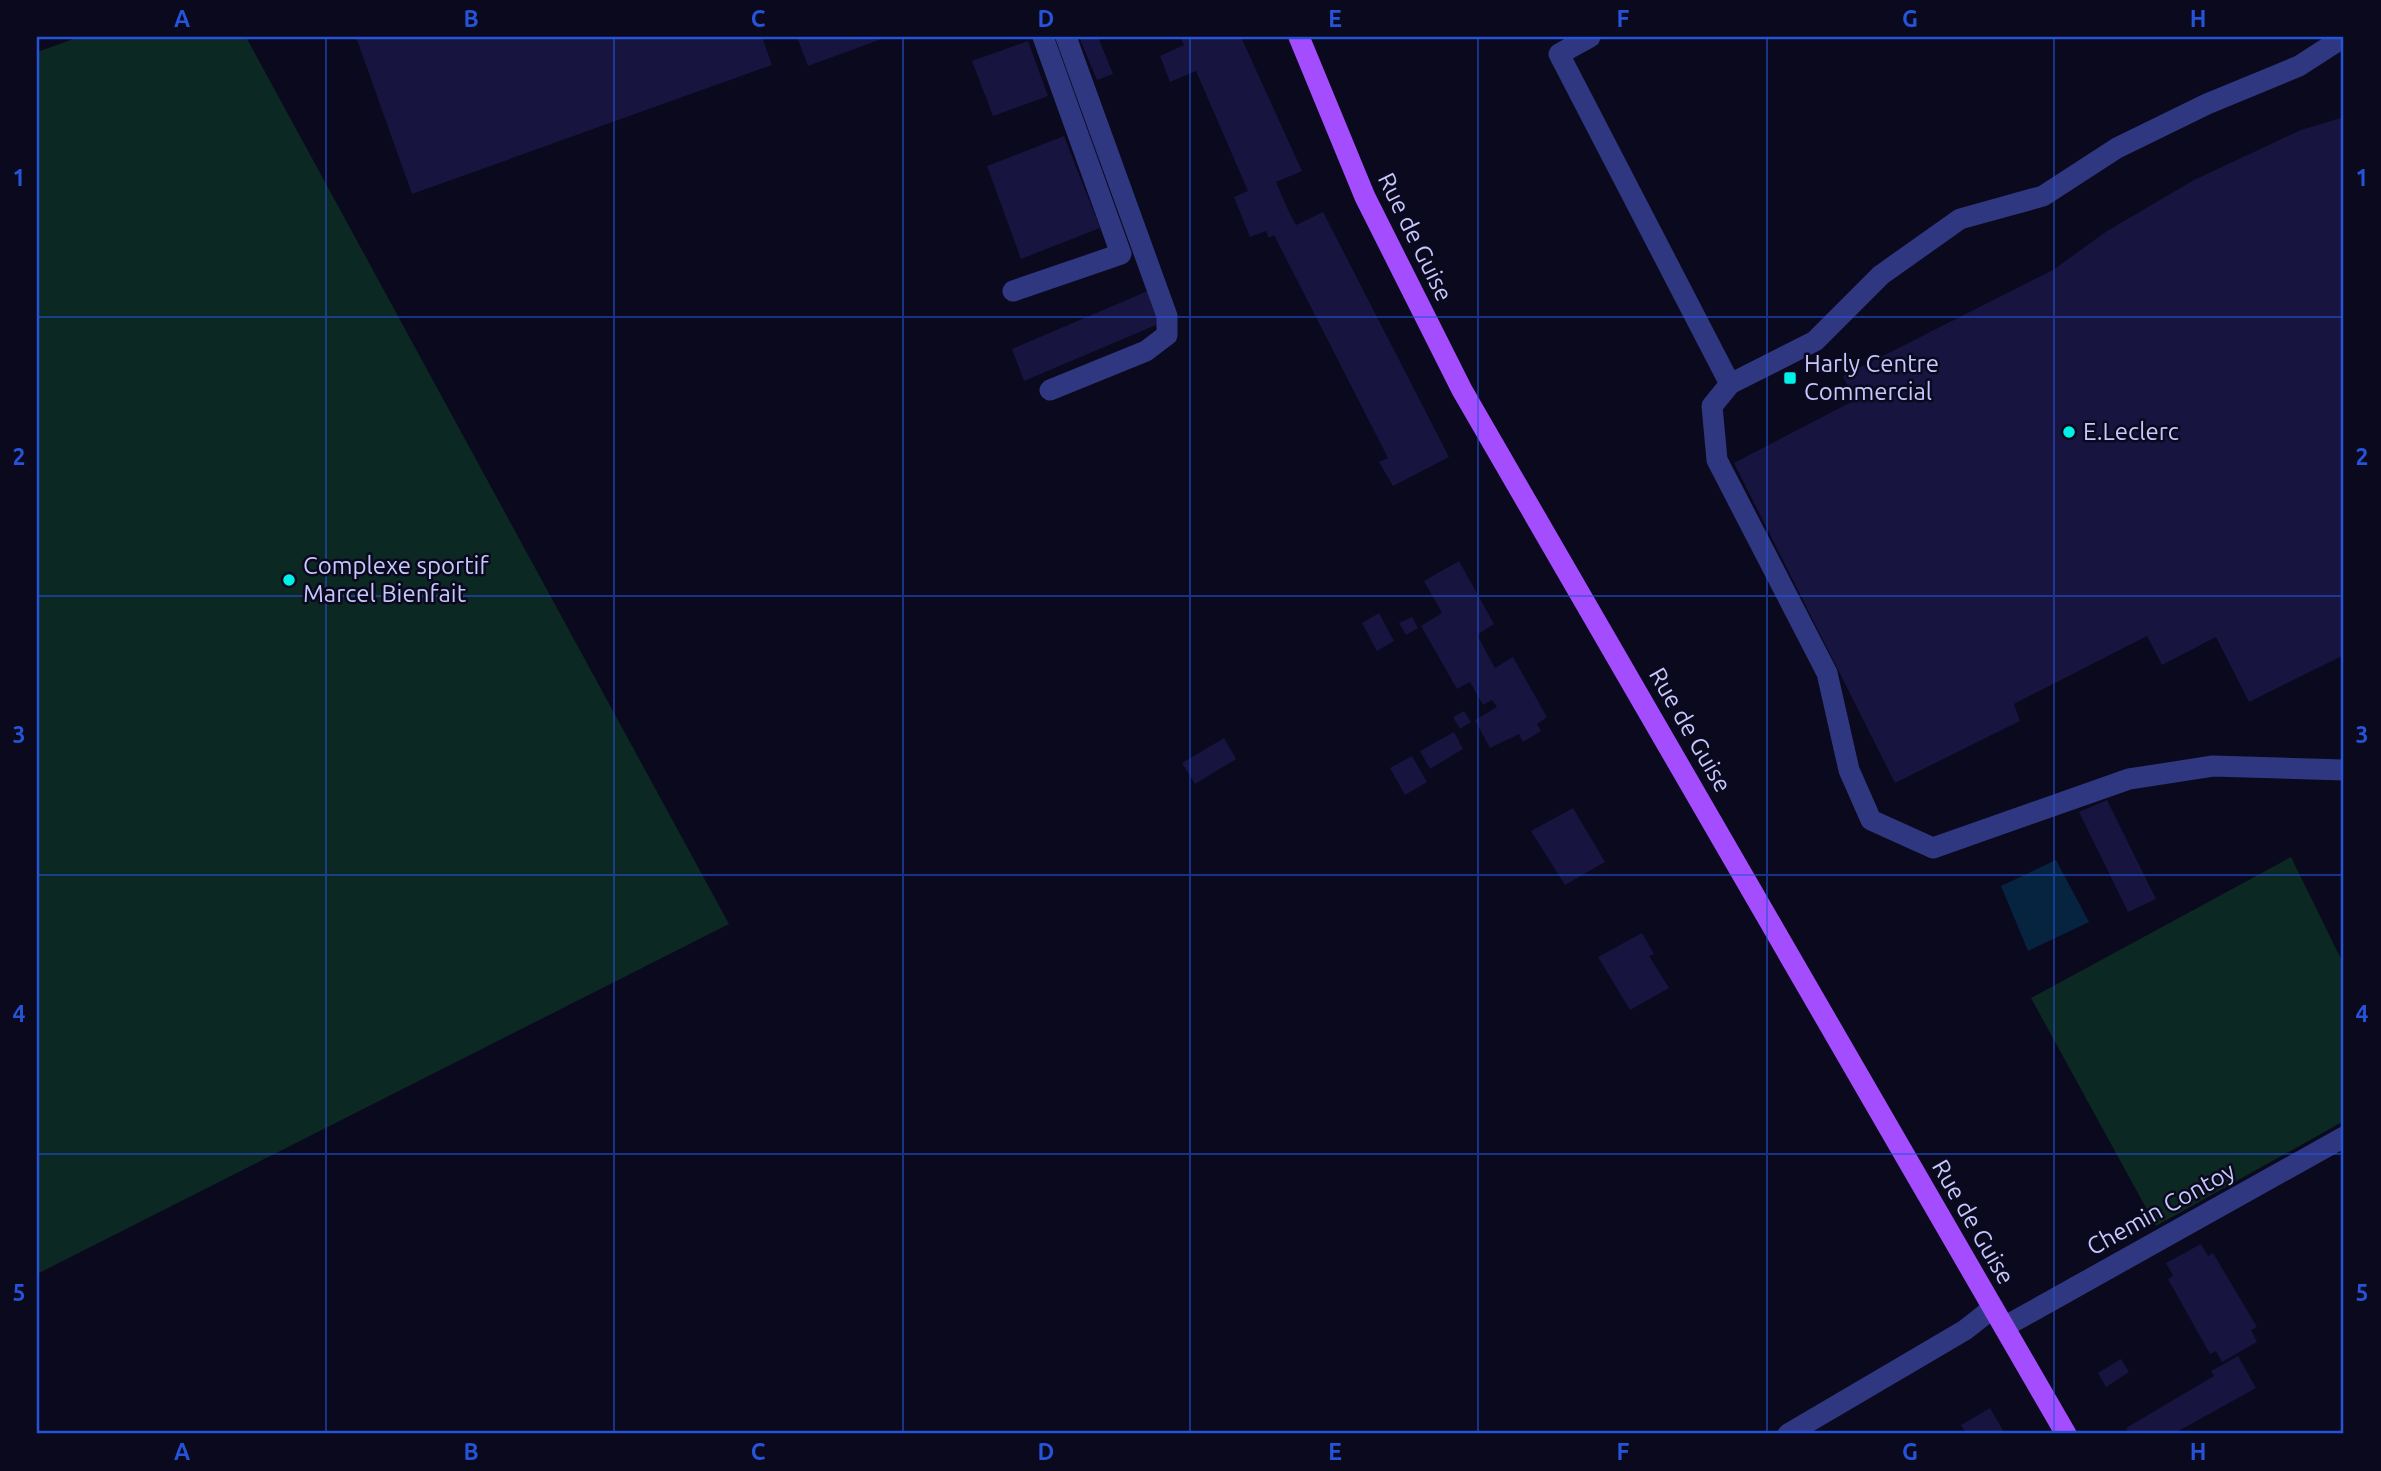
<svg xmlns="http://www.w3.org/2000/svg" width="2381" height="1471" font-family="Ubuntu,sans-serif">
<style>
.green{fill:#0c2823}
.water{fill:#062340}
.building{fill:#171440}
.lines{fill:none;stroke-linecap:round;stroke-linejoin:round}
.minor{stroke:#2f3781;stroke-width:21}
.major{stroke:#a44dff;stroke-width:21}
.grid{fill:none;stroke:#2554da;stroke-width:2;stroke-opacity:0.55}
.poi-dot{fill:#00f1e8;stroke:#0a091d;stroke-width:2.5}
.labels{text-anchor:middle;stroke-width:5;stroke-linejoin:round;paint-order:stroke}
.street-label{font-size:24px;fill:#c6c7ff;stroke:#0a091d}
.poi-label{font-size:24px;fill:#c6c7ff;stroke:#0a091d;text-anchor:start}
.neatline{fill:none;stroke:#2554da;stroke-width:2.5}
.grid-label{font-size:23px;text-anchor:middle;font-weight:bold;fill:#2554da}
</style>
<rect width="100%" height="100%" fill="#0a091d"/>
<path class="green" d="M79,37h167l483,887 -692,350v-1222z
M2291,857l53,108v156l-188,105 -125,-228z"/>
<path class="water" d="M2056,860l33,62 -61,29 -27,-65z"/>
<path class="building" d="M356,37h406l10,28 -360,129z
M797,37h90l-79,29z
M1079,37h19l15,37 -16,6z
M1180,37h61l61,134 -26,11 12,28 8,15 27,-13 126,245 -56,29 -14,-24 9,-4 -114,-223 -5,3 -3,-7 -16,6 -16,-40 14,-6 -52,-120 -26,11 -10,-26 24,-11z
M1028,41l20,55 -55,20 -21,-55z
M2344,117v538l-95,47 -33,-65 -54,28 -15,-29 -133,68 6,17 -125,62 -161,-320 121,-63 -12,-24 210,-106 54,-39 87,-51 107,-50z
M1064,136l36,92 -79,31 -34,-93z
M1150,290l13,32 -139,59 -12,-32z
M1459,561l35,63 -17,11 18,33 18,-11 34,60 -10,7 4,7 -18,11 -4,-8 -29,14 -15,-28 22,-13 -5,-7 -9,5 -13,-23 -13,7 -36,-63 21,-13 -18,-32z
M1379,613l15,28 -17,10 -15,-28z
M1412,617l6,11 -12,7 -7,-12z
M1464,711l7,11 -11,7 -7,-12z
M1454,732l9,17 -33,20 -10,-18z
M1224,738l12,21 -41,25 -13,-21z
M1412,756l15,26 -22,13 -15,-27z
M2107,800l49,99 -28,13 -49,-100z
M1573,808l32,54 -40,23 -34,-54z
M1642,933l12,21 -5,2 20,32 -39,22 -32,-53z
M2201,1244l7,12 5,-3 44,74 -6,3 6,12 -35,20 -6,-11 -6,3 -42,-75 5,-3 -7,-13z
M2238,1356l18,32 -83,46h-44l-3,-6 88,-52 -3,-5z
M2121,1359l8,13 -23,15 -8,-14z
M1990,1408l15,26h-39l-5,-9z"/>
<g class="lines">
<path class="minor" d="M1590,37l-31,17 171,330 85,-43 66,-66 79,-56 83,-23 74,-48 90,-44 92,-38 45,-29
M1013,291l108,-37 -78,-217
M1730,384l-18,22 5,54 110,213 22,97 22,50 62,28 196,-69 84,-13 131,4
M1050,390l96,-39 21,-16v-19l-101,-279
M2004,1327l340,-190
M1788,1434l177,-104 28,-22"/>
<path class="major" d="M1299,37l66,160 97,193 604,1044"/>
</g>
<path class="grid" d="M326,37v1397M614,37v1397M903,37v1397M1190,37v1397M1478,37v1397M1767,37v1397M2054,37v1397M37,317h2307M37,596h2307M37,875h2307M37,1154h2307"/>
<g class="poi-dot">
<rect x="1783" y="371" width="14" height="14" rx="3.5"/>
<circle cx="2069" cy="432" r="7"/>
<circle cx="289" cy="580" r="7"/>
</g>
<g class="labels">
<g class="street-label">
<text transform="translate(1415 237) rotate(64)" y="8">Rue de Guise</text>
<text transform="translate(1690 730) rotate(60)" y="8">Rue de Guise</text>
<text transform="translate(2161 1209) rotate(-29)" y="8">Chemin Contoy</text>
<text transform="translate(1973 1222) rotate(60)" y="8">Rue de Guise</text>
</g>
<g class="poi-label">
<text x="1804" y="372">Harly Centre<tspan x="1804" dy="28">Commercial</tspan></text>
<text x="2083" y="440">E.Leclerc</text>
<text x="303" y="574">Complexe sportif<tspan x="303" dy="28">Marcel Bienfait</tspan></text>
</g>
</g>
<rect width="2381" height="1471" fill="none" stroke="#0a091d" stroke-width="77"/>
<rect x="38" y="38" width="2304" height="1394" class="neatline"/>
<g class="grid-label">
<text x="182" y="27">A</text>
<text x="471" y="27">B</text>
<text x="758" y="27">C</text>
<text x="1046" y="27">D</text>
<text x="1335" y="27">E</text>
<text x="1623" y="27">F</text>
<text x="1910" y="27">G</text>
<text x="2198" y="27">H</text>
<text x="19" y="186">1</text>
<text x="2362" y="186">1</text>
<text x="19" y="465">2</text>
<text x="2362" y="465">2</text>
<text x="19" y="743">3</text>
<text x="2362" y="743">3</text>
<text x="19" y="1022">4</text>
<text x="2362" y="1022">4</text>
<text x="19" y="1301">5</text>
<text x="2362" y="1301">5</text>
<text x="182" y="1460">A</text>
<text x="471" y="1460">B</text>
<text x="758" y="1460">C</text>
<text x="1046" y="1460">D</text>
<text x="1335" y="1460">E</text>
<text x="1623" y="1460">F</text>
<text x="1910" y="1460">G</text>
<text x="2198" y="1460">H</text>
</g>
</svg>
